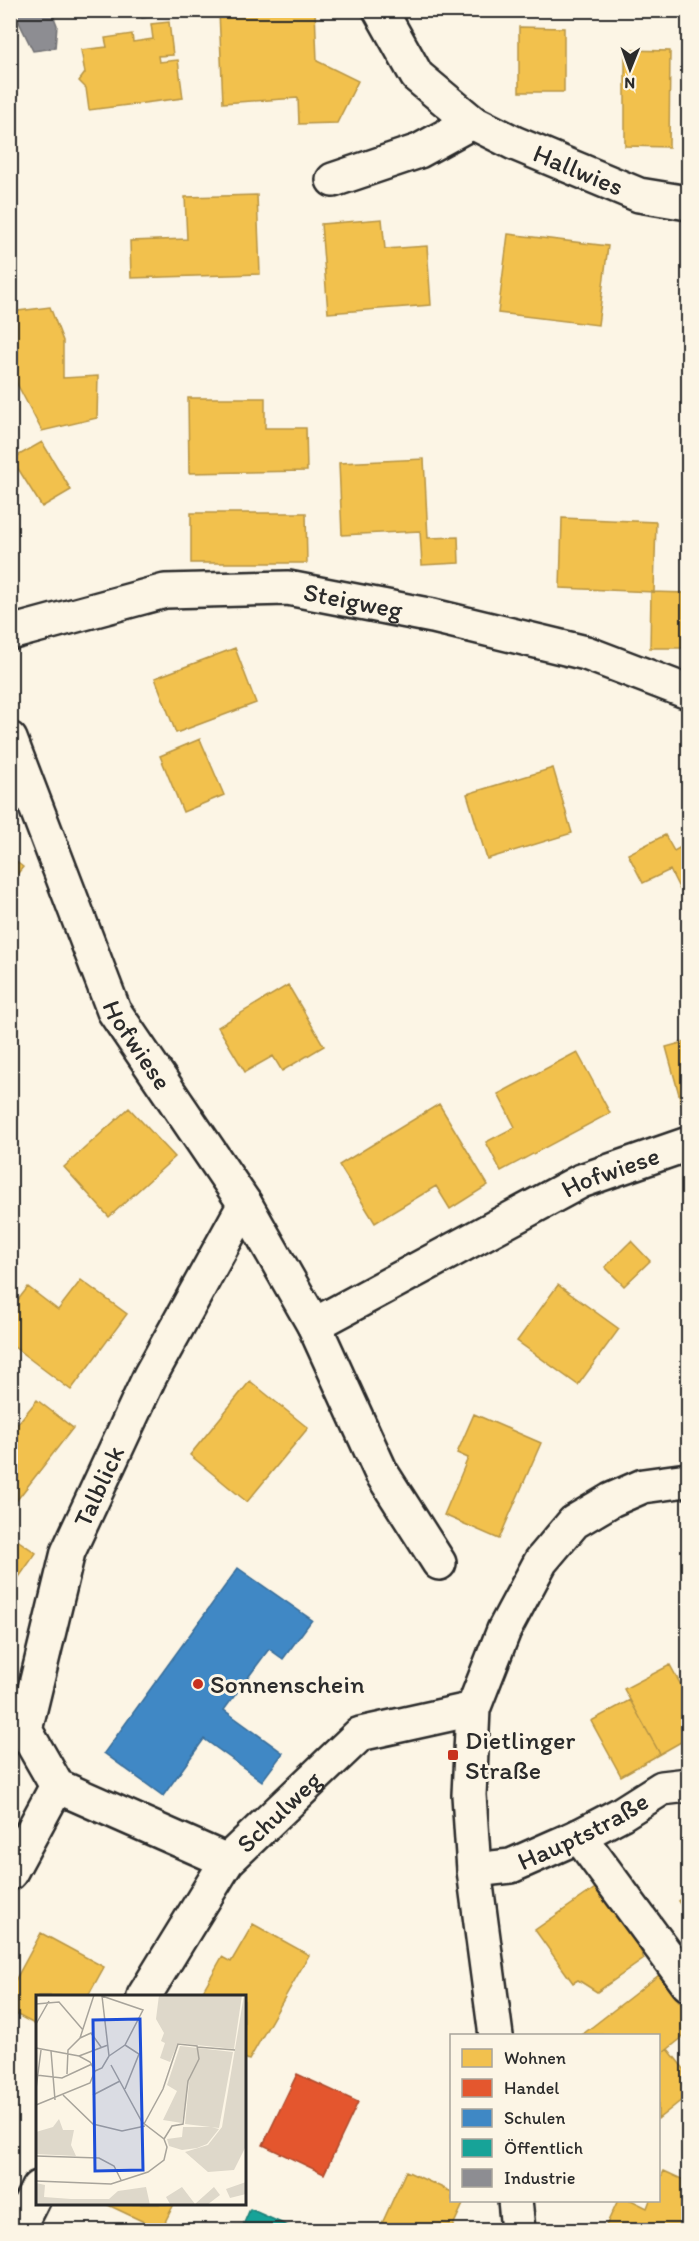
<svg xmlns="http://www.w3.org/2000/svg" width="699" height="2241" font-family="Itim,sans-serif">
<style>
.homes{fill:#f2c14e;stroke:#b69444;stroke-width:1.5}
.shops{fill:#e4572e;stroke:#ac4a2d;stroke-width:1.5}
.schools{fill:#3f88c5;stroke:#396c97;stroke-width:1.5}
.public{fill:#17a398;stroke:#1d7f77;stroke-width:1.5}
.industry{fill:#8d8d92;stroke:#707073;stroke-width:1.5}
.lines{fill:none;stroke-linecap:round;stroke-linejoin:round}
.minor-casing{stroke:#2b2b2b;stroke-width:38}
.minor{stroke:#fcf5e5;stroke-width:33}
.poi-dot{fill:#c8321e;stroke:#fcf5e5;stroke-width:2}
.labels{text-anchor:middle;stroke-width:6;stroke-linejoin:round;paint-order:stroke}
.street-label{font-size:26px;fill:#2b2b2b;stroke:#fcf5e5}
.poi-label{font-size:26px;fill:#2b2b2b;stroke:#fcf5e5;text-anchor:start}
.inset-road{fill:none;stroke:#a8a49b;stroke-width:1.5}
.view{fill:#1d4ed8;fill-opacity:0.15;stroke:#1d4ed8;stroke-width:3}
.inset-edge{fill:none;stroke:#2b2b2b;stroke-width:3}
</style>
<rect width="100%" height="100%" fill="#fcf5e5"/>
<filter id="ink" filterUnits="userSpaceOnUse"><feTurbulence type="fractalNoise" baseFrequency=".0167" numOctaves="2"/><feDisplacementMap in="SourceGraphic" scale="12" xChannelSelector="R" yChannelSelector="G"/><feConvolveMatrix kernelMatrix="1 2 1 2 8 2 1 2 1" color-interpolation-filters="sRGB"/></filter>
<g filter="url(#ink)">
<path class="homes" d="M246,10h69l2,51 41,20 -21,42 -38,1 -1,-26 -75,5 -4,-91z
M169,22l4,33 -15,1 1,6 19,-2 5,38 -94,12 -3,-22 -7,-7 6,-8 -4,-23 26,-3 -2,-9 27,-4 1,8 20,-3 -2,-15z
M519,27l45,1v64h-45z
M625,50l45,1 -1,96 -44,-1z
M10,74l7,17 -7,3z
M10,105l9,22 -9,4z
M257,195l3,79 -129,4 -1,-37 57,-2 -2,-42z
M382,219l3,30 42,-3 4,59 -103,8 -7,-89z
M508,234l100,12 -10,79 -100,-12z
M50,307l13,34v37l35,-2 -1,42 -55,13 -26,-49 -6,1v-71z
M188,398h77v30h41l1,43 -118,2z
M42,442l29,48 -29,17 -30,-48z
M424,459l4,79 30,-1 1,26 -37,2 -2,-34 -78,4 -3,-72z
M191,513h115l1,50h-116z
M562,518l94,4 -2,70 -94,-4z
M651,592l37,1v55h-38z
M235,648l21,55 -80,30 -21,-55z
M200,739l24,56 -41,17 -23,-56z
M553,768l19,65 -85,26 -20,-65z
M665,835l9,16 14,-8v63l-18,-36 -27,13 -15,-29z
M10,857l13,10 -13,16z
M288,985l36,61 -42,25 -9,-15 -28,16 -27,-45z
M688,1041v66l-5,2 -17,-62z
M577,1052l33,61 -109,58 -15,-29 29,-15 -17,-33z
M439,1104l49,81 -38,24 -14,-23 -61,37 -36,-58z
M129,1108l46,49 -66,60 -45,-50z
M631,1241l19,20 -26,25 -19,-19z
M81,1280l46,34 -56,76 -61,-46v-34l18,-23 30,23z
M558,1285l61,44 -41,56 -61,-44z
M250,1381l58,47 -61,74 -57,-47z
M37,1400l36,28 -63,81v-76z
M474,1414l67,29 -42,96 -55,-24 24,-57 -11,-5z
M10,1535l26,18 -26,37z
M670,1665l18,33v40l-28,16 -36,-65z
M630,1700l30,54 -39,22 -30,-55z
M601,1884l34,54 9,21 -47,33 -19,-12 -5,3 -38,-53z
M688,1893v23l-10,-15z
M253,1924l56,31 -60,105 -5,-2v-62h-44l22,-39 9,5z
M41,1933l63,34 -16,29h-50v30l-28,-15v-21z
M659,1975l29,38v20l-30,24v-21l-75,-2z
M668,2049l20,25v21l-30,24v-62z
M406,2171l46,21v8h13l-14,30h-72z
M664,2171l24,11v33l-7,15h-77l14,-30h13l16,8 3,-8h8v-17z
M106,2204h68l-13,26z"/>
<path class="shops" d="M297,2074l61,28 -34,72 -61,-29z"/>
<path class="schools" d="M238,1568l74,52 -29,39 -14,-10 -45,61 59,43 -21,28 -58,-42 -41,57 -59,-43z"/>
<path class="public" d="M250,2209l47,21h-56z"/>
<path class="industry" d="M22,10h29l6,15 -2,23 -22,3 -19,-39z
M141,10h57v1l-56,7z"/>
<g class="lines">
<g class="minor-casing">
<g id="minor">
<path id="s1" d="M380,10l37,66 55,46 42,21 125,52 49,8"/>
<path d="M333,180l86,-29 53,-29"/>
<path id="s2" d="M10,633l155,-42 123,-3 145,28 153,37 102,39"/>
<path id="s3" d="M10,739l104,272 131,193 69,121 67,147 58,91"/>
<path id="s4" d="M314,1325l267,-144 107,-37"/>
<path d="M579,1836l109,148"/>
<path id="s5" d="M227,1861l-170,-75 -32,-56 43,-178 82,-176 95,-172"/>
<path id="s6" d="M474,1870l37,-4 68,-30 42,-22 41,-26 26,-3"/>
<path d="M10,1873l47,-87"/>
<path id="s7" d="M144,1996l83,-135 133,-127 113,-25"/>
<path d="M496,2036l-22,-166 -5,-75 4,-86 31,-79 37,-69 33,-39 37,-22 32,-14 44,-6"/>
<path d="M515,2200l3,30"/>
<path d="M17,2230l21,-42"/>
</g>
</g>
<use href="#minor" class="minor"/>
</g>
</g>
<g class="poi-dot">
<circle cx="198" cy="1684" r="6"/>
<rect x="447" y="1749" width="12" height="12" rx="3"/>
</g>
<g class="labels">
<g class="street-label">
<text dy="9" stroke="none"><textPath href="#s1" startOffset="264">Hallwies</textPath></text>
<text dy="9" stroke="none"><textPath href="#s2" startOffset="350">Steigweg</textPath></text>
<text dy="9" stroke="none"><textPath href="#s3" startOffset="332">Hofwiese</textPath></text>
<text dy="9" stroke="none"><textPath href="#s4" startOffset="334">Hofwiese</textPath></text>
<text dy="9" stroke="none"><textPath href="#s5" startOffset="506">Talblick</textPath></text>
<text dy="9" stroke="none"><textPath href="#s7" startOffset="230">Schulweg</textPath></text>
<text dy="9" stroke="none"><textPath href="#s6" startOffset="117">Hauptstraße</textPath></text>
</g>
<g class="poi-label">
<text x="210" y="1693">Sonnenschein</text>
<text x="465" y="1749">Dietlinger<tspan x="465" dy="30">Straße</tspan></text>
</g>
</g>
<g transform="translate(36 1995)">
<rect width="210" height="210" fill="#fcf5e5"/>
<path d="M123,0h83l-8,54 -56,-6 -8,19 -10,-4 5,-15 -4,-2 3,-8 -8,-14zM208,0l2,151 -12,24 -26,2 -23,-20 23,-7 14,-18zM144,51l53,6 -14,76 -34,-4 5,-51 -8,50 -19,-3 14,-29 -10,-6zM23,124l4,11h11l-3,15 5,11 -40,-2v-22l17,-5zM147,132h28l8,2 -12,15 -10,4 -15,2 -13,-4 -2,-7 15,-2zM210,187v12l-16,4 -4,-9zM0,188l9,2 -1,12 27,2h38l9,-8 28,-4 4,18h-114zM146,192l13,17 19,-17 6,8 -13,10 -37,-1 -4,-7z" fill="#ded8ca"/>
<path class="inset-road" d="M66,1l41,14 -18,35 -16,11M0,9l23,-2 24,28M0,29l13,-23M44,43l11,-5 10,14M161,52l38,3M0,53l43,8 11,6 5,9 -5,12 -54,22M15,56l4,49M43,61l29,-11M59,76l7,-3 7,-12 -7,-60M31,79l1,-24 12,-12 14,-43M0,80l26,3 30,-14M0,94l5,-39M89,94l14,-35 -14,-9M27,100l30,29 29,7 23,-5M57,100l27,-14M108,129l19,-35 15,-45 19,2 2,13 -11,22 -5,43 -11,2 -8,13M0,161l63,2 15,8 7,14M0,186l75,3 37,-12 16,-12 3,-13 -3,-8 -22,-17 -31,-57"/>
<path class="view" d="M104,24l3,151 -48,1 -2,-151z"/>
<rect width="210" height="210" class="inset-edge"/>
</g>
<rect width="699" height="2241" fill="none" stroke="#fcf5e5" stroke-width="36"/>
<rect x="18" y="18" width="663" height="2205" fill="none" stroke="#2b2b2b" stroke-width="2" filter="url(#ink)"/>
<rect x="450" y="2034" width="210" height="168" fill="#fcf5e5" stroke="#a8a49b" stroke-width="1.5"/>
<rect x="462" y="2049" width="30" height="18" fill="#f2c14e" stroke="#a8a49b" stroke-width="1.5"/>
<text x="504" y="2064" font-size="18" fill="#2b2b2b">Wohnen</text>
<rect x="462" y="2079" width="30" height="18" fill="#e4572e" stroke="#a8a49b" stroke-width="1.5"/>
<text x="504" y="2094" font-size="18" fill="#2b2b2b">Handel</text>
<rect x="462" y="2109" width="30" height="18" fill="#3f88c5" stroke="#a8a49b" stroke-width="1.5"/>
<text x="504" y="2124" font-size="18" fill="#2b2b2b">Schulen</text>
<rect x="462" y="2139" width="30" height="18" fill="#17a398" stroke="#a8a49b" stroke-width="1.5"/>
<text x="504" y="2154" font-size="18" fill="#2b2b2b">Öffentlich</text>
<rect x="462" y="2169" width="30" height="18" fill="#8d8d92" stroke="#a8a49b" stroke-width="1.5"/>
<text x="504" y="2184" font-size="18" fill="#2b2b2b">Industrie</text>
<g transform="translate(630 69) rotate(181)" stroke="#fcf5e5" stroke-width="4.5" paint-order="stroke">
<path d="M0-4.5L10 22L0 15L-10 22Z" fill="#2b2b2b"/>
<text y="-9" font-size="16" font-weight="bold" text-anchor="middle" fill="#2b2b2b">N</text>
</g>
</svg>
